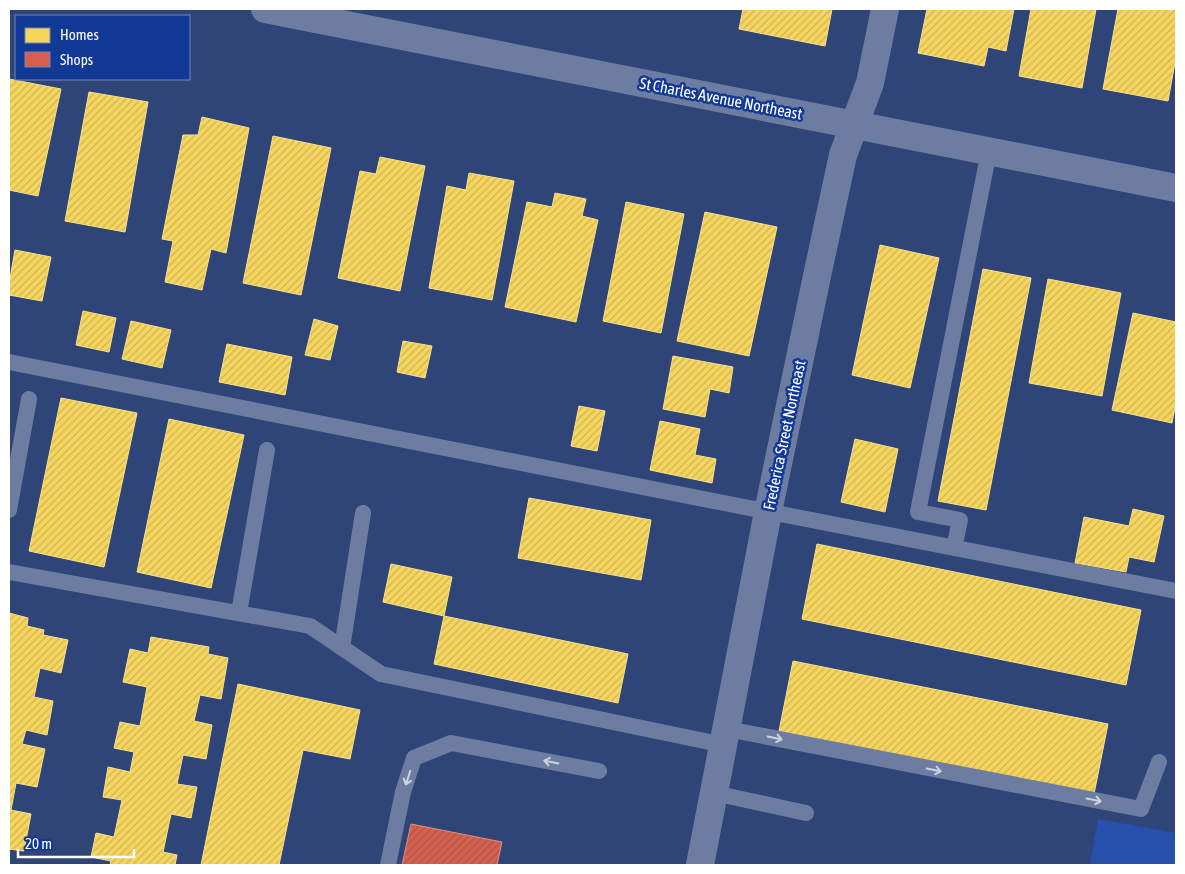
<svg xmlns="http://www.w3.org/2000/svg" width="1185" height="874" font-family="'Asap Condensed',sans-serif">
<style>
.green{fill:#2650ac}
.homes{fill:url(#homes-hatch);stroke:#f9e28d}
.shops{fill:url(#shops-hatch);stroke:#e29082}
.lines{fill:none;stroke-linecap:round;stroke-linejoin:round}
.service{stroke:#6d7da2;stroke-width:16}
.minor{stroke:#6d7da2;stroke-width:28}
.oneway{stroke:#ccd2de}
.labels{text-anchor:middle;stroke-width:5;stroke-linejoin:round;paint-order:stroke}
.street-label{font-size:16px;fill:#fff;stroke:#123995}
</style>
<defs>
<pattern id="homes-hatch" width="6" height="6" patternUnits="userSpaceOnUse" patternTransform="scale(1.25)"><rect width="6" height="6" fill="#f6d55c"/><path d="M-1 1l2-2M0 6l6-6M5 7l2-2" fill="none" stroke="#ccb358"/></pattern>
<pattern id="shops-hatch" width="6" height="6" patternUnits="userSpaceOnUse" patternTransform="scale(1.25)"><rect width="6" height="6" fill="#d6604d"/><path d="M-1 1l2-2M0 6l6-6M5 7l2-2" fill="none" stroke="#a6594d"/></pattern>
</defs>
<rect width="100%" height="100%" fill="#304577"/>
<path class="green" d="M1098,819l78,14v32h-86z"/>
<path class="homes" d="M743,9h89l-7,37 -86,-17z
M927,9h87l-8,42 -18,-4 -4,19 -66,-13z
M1031,9h65l-14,79 -63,-12z
M1118,9h58v48l-8,44 -65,-12z
M9,79l52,10 -23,107 -29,-6z
M89,92l59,10 -23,130 -60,-11z
M202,117l47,11 -23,125 -15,-4 -9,41 -37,-8 8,-41 -11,-2 21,-104h15z
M273,136l58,12 -30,147 -58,-12z
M380,157l45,9 -25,125 -62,-13 22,-107 16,3z
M469,173l45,8 -22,119 -63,-12 18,-102 19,4z
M555,193l31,6 -4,17 16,4 -22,102 -71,-15 22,-105 25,5z
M626,202l58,12 -23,119 -58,-12z
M705,212l72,15 -28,129 -72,-15z
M880,245l59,13 -29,130 -58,-13z
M15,250l36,7 -9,44 -33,-6v-11z
M983,269l48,9 -45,232 -48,-9z
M1048,279l73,14 -19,103 -73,-13z
M83,311l33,7 -7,34 -33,-7z
M1133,313l43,9v80l-4,21 -60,-13z
M314,319l24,7 -8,34 -25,-5z
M131,321l40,9 -9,38 -40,-9z
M403,341l29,5 -7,32 -28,-6z
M227,344l65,13 -7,38 -66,-13z
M673,356l60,11 -4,26 -19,-4 -5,28 -42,-8z
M61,398l76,15 -33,154 -75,-16z
M579,406l26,5 -8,40 -26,-5z
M169,419l75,16 -33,153 -74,-16z
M660,421l40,8 -5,26 21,4 -4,24 -62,-13z
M855,439l43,10 -13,63 -44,-10z
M529,498l122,22 -10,60 -123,-22z
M1133,509l31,7 -10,46 -25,-5 -3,15 -51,-9 9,-46 45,9z
M817,544l324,66 -15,75 -324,-66z
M391,564l61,13 -8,39 -61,-14z
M9,613l19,5 -1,8 17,4 -1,5 25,5 -7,33 -21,-5 -6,29 19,4 -6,34 -21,-5 -4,14 23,5 -8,38 -21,-4 -5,27 20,4 -7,37 -15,-2z
M444,616l184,38 -10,49 -184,-39z
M151,637l58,10 -1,7 20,4 -7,41 -21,-4 -6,26 18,4 -6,34 -23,-4 -6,29 20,3 -6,31 -20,-4 -8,38 14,3 -2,10h-65l1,-4 -20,-4 5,-24 18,4 8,-37 -19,-3 5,-30 22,5 4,-20 -20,-4 6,-26 20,4 7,-39 -24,-5 7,-33 18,4z
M793,661l315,63 -14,70 -315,-63z
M238,684l122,26 -10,49 -47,-9 -24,115h-78z"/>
<path class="shops" d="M411,824l91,18 -5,23h-95z"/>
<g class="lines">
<path class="service" d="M9,362l720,142 447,87
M9,510l20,-111
M954,548l6,-28 -42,-8 71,-361
M9,572l301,54 71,48 343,71
M239,613l28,-163
M342,648l21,-135
M727,729l414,80 18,-47
M714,793l92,20
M388,865l15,-73 11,-34 37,-15 148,28"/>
<path class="minor" d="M265,9l911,179
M700,865l68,-353 49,-236 26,-121 27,-72 15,-74"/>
</g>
<defs><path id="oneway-shaft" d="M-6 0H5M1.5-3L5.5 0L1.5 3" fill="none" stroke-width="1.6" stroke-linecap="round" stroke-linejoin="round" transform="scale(1.25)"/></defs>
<g class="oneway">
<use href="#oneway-shaft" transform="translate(775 738) rotate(11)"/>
<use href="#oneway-shaft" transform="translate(551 762) rotate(-169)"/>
<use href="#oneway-shaft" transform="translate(934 770) rotate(11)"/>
<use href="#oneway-shaft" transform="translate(408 778) rotate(108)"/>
<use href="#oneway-shaft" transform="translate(1094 800) rotate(11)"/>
</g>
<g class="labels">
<g class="street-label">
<text transform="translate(721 98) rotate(11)" y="6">St Charles Avenue Northeast</text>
<text transform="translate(784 435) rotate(-78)" y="6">Frederica Street Northeast</text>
</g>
</g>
<rect width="1185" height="874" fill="none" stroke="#ffffff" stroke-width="20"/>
<rect x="15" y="15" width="175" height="65" fill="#123995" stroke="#7188bf"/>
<rect x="25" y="28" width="25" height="15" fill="#f6d55c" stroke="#7188bf"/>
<text x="60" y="40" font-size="15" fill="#ffffff">Homes</text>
<rect x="25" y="52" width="25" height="15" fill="#d6604d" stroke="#7188bf"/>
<text x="60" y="65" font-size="15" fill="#ffffff">Shops</text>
<path d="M18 849v8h116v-8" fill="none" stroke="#ffffff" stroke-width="2.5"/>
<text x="25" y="849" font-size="15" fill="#ffffff" stroke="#123995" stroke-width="4" paint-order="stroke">20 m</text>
</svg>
